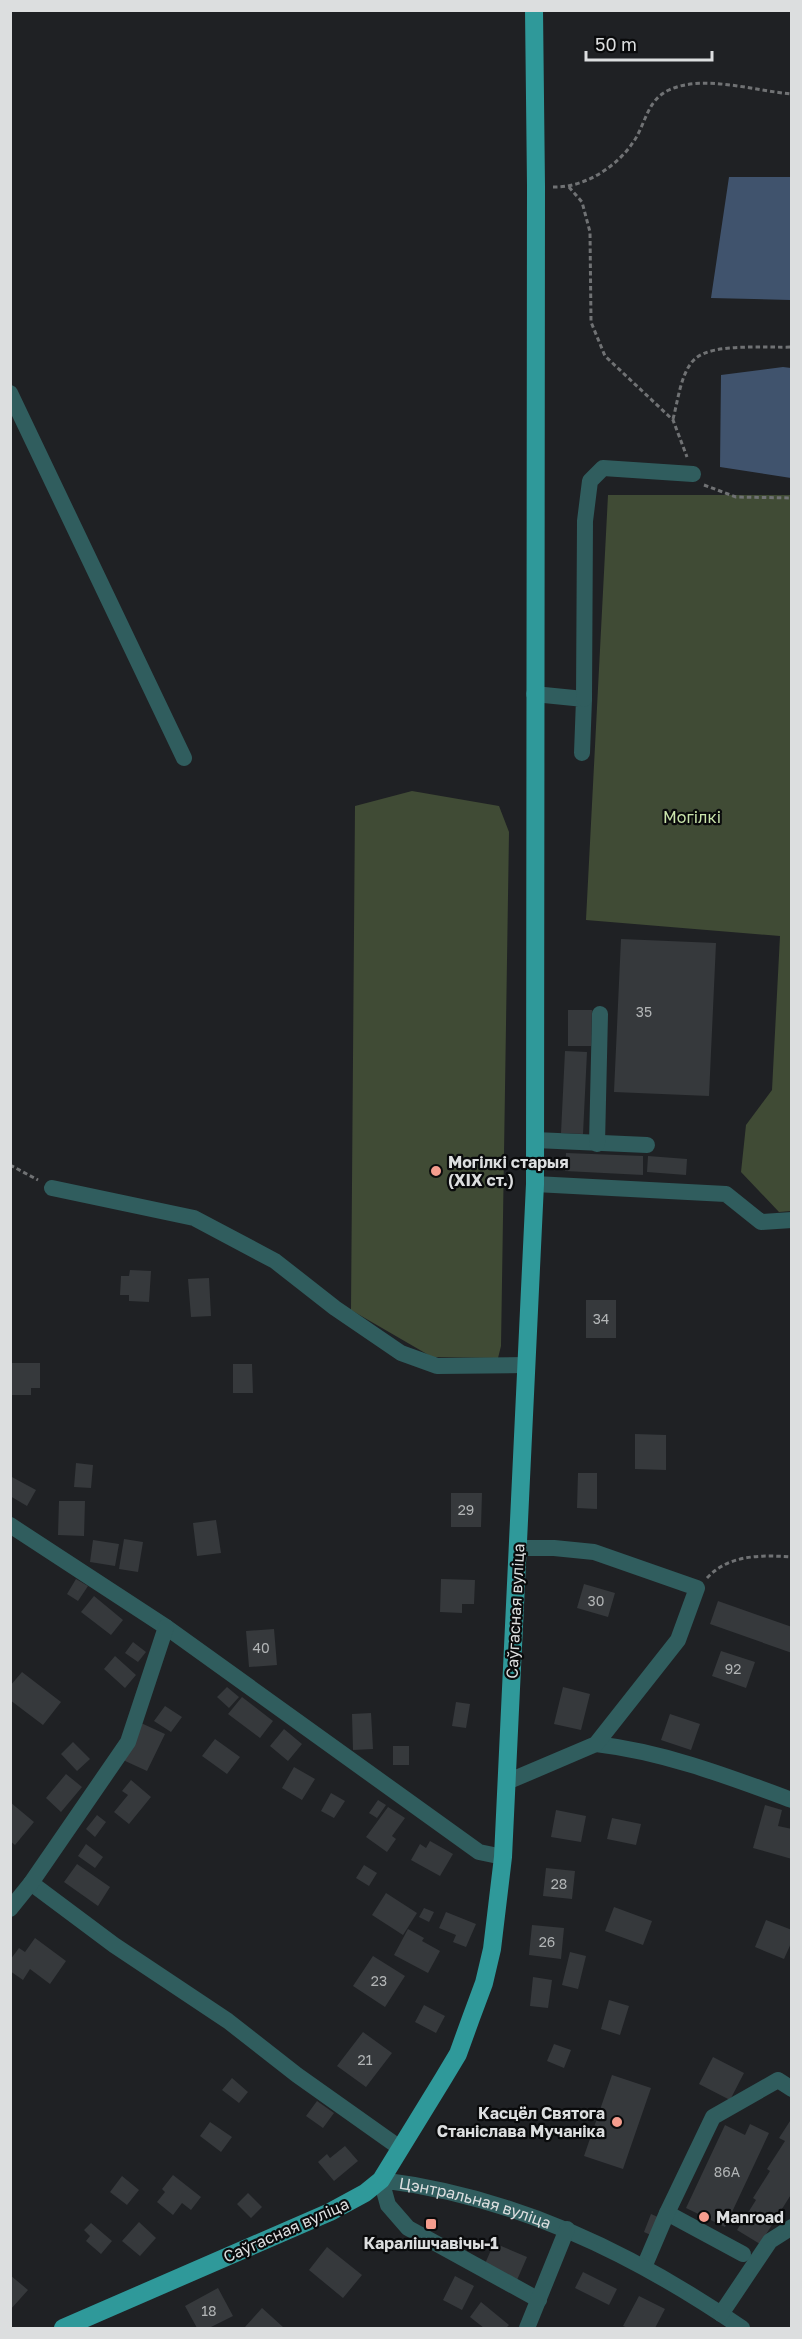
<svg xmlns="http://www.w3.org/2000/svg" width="802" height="2339" font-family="'Golos Text',sans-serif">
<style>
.green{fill:#404b35}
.water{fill:#40536d}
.building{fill:#36393c}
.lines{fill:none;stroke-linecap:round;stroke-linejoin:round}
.path{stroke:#707274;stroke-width:3;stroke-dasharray:4.5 3;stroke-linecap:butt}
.minor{stroke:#305d5e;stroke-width:16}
.major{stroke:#2f999a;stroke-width:18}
.poi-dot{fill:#f59d8e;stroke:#0a0b0c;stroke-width:2}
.labels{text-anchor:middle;stroke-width:4.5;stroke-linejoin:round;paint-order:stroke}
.number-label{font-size:14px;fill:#b2b5b6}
.park-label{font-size:16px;fill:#cae4ab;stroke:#0a0b0c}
.poi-label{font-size:16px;font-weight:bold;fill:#dcdedf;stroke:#0a0b0c;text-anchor:start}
.street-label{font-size:16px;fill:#dcdedf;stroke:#0a0b0c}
</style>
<rect width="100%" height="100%" fill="#1f2124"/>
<path class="green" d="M608,495h183v716l-12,1 -38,-40 5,-47 26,-35 8,-154 -194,-16z
M412,791l87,15 10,26 -8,514 -3,12 -66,-1 -81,-47 4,-504z"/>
<path class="water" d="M729,177h62v123l-80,-2z
M783,367l8,1v110l-71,-11 1,-92z"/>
<path class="building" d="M621,939l95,4 -7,153 -95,-4z
M568,1010h24l-1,36h-23z
M565,1051l22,1 -4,82 -22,-1z
M566,1153l77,3v19l-78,-4z
M648,1156l39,3 -1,16 -39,-3z
M130,1270l21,1 -2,31 -20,-1v-6h-9l1,-19h8z
M209,1278l2,38 -20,1 -3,-38z
M586,1300h30v38h-30z
M10,1363h30v25h-9v7h-21z
M233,1364h19l1,29h-20z
M635,1434l31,1v35l-31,-1z
M76,1463l17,2 -2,23 -17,-1z
M578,1473h19v36l-20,-1z
M10,1476l26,14 -9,16 -17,-10z
M451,1493h31l-1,34h-30z
M59,1501h26l-1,35 -26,-1z
M216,1520l5,33 -24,3 -4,-33z
M124,1539l19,3 -5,30 -19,-3z
M93,1540l26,4 -4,22 -25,-4z
M76,1579l12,7 -10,15 -11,-7z
M441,1579l34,1 -1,24h-12v9l-22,-1z
M584,1584l31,9 -7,24 -31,-9z
M94,1596l29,24 -12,15 -30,-23z
M718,1601l74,26v26l-82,-29z
M274,1629l3,36 -28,2 -3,-36z
M133,1642l13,10 -8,10 -13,-9z
M721,1651l34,11 -9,26 -34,-12z
M115,1656l21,19 -11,13 -21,-19z
M22,1672l39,30 -18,23 -33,-25v-14z
M227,1687l12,10 -10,11 -12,-11z
M563,1687l27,7 -9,36 -27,-6z
M242,1697l31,24 -13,17 -32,-24z
M456,1702l14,2 -4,24 -14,-2z
M165,1706l17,11 -11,15 -17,-11z
M371,1713l2,36 -20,1 -1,-36z
M670,1714l30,10 -9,26 -30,-10z
M141,1723l24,11 -18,37 -24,-11z
M284,1729l18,15 -14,17 -18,-15z
M215,1739l25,18 -13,17 -25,-18z
M73,1742l17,17 -13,12 -16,-17z
M393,1746h16v19h-16z
M294,1767l21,12 -13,21 -20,-12z
M66,1774l16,13 -21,25 -15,-14z
M131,1780l20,17 -22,27 -15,-12 14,-17 -6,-4z
M331,1793l14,8 -11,17 -13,-7z
M378,1800l8,5 -9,13 -8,-5z
M10,1802l24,20 -19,23 -5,-4z
M765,1805l17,5 -4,16 14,3v30l-39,-11z
M388,1807l17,11 -13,18 4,3 -9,13 -21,-15z
M556,1810l30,6 -5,26 -30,-5z
M97,1815l9,7 -11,15 -9,-8z
M612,1818l29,6 -5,21 -29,-6z
M430,1841l23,13 -13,22 -29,-16 9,-16 6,4z
M86,1844l17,13 -8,11 -17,-12z
M77,1864l33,23 -12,19 -34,-24z
M364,1865l13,8 -8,13 -13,-8z
M546,1868l29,3 -3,28 -29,-3z
M386,1893l31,20 -14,22 -31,-20z
M614,1907l38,14 -9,24 -38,-14z
M424,1908l10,4 -5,10 -10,-5z
M446,1912l30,12 -10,23 -13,-5 3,-7 -17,-7z
M766,1920l26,10v11l-8,18 -29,-12z
M532,1925l32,3 -3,31 -32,-4z
M408,1929l16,9 -2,3 18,10 -12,22 -34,-18z
M35,1938l31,23 -16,23 -20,-15 -7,11 -13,-9v-11l9,-12 6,4z
M570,1952l16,4 -8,33 -16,-4z
M373,1956l32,20 -20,31 -32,-21z
M533,1977l19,3 -4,28 -18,-2z
M609,2000l20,6 -9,29 -19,-6z
M424,2005l21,11 -9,17 -21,-11z
M363,2032l29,21 -26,34 -29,-21z
M554,2044l17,6 -7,18 -17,-7z
M713,2057l31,16 -14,27 -31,-16z
M612,2075l39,13 -28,81 -39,-13z
M232,2078l16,14 -9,11 -17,-13z
M317,2101l17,12 -11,15 -17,-12z
M792,2118v75l-32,51 -23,-14 19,-30 -3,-2 17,-27 -3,-2 18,-28 -6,-3z
M210,2122l22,15 -11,15 -21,-16z
M750,2124l19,9 -44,94 -39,-19 39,-83 20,10z
M345,2146l13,15 -24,20 -16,-19 9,-8 3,4z
M173,2175l28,22 -10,13 -9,-7 -9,12 -16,-13 8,-10 -3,-3z
M122,2176l17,14 -12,15 -17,-13z
M248,2193l14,14 -11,11 -14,-14z
M651,2214l9,4 -7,18 -9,-4z
M139,2222l17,16 -16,18 -18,-15z
M91,2223l21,18 -11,13 -15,-13 4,-5 -6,-6z
M494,2243l33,14 -10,23 -33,-14z
M327,2247l35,28 -19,23 -34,-28z
M583,2272l34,17 -8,16 -34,-17z
M10,2275l18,15 -18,20z
M455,2276l19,10 -12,24 -19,-10z
M218,2288l15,28 -24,12h-12l-12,-22z
M639,2296l26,13 -10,19h-27l-5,-2z
M481,2302l28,23 -3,3h-22l-14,-11z
M262,2308l21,19 -2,1 -36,-1z"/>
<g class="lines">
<path class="path" d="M553,187c31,1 64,-20 81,-46 12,-18 13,-41 35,-51 34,-16 86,1 123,4
M569,187l13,15 8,30 1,90 14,34 68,64 14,37
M673,419c5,-18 8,-49 23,-61 18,-15 71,-10 96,-11
M704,485l32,12 56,1
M10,1165l28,15
M707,1578c22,-24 55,-23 85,-21"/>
<g class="minor">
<path d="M10,393l174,365"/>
<path d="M534,694l50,5 -2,54"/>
<path d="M584,699l1,-178 5,-40 13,-13 90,6"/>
<path d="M535,1140l112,5"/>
<path d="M597,1144l3,-130"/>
<path d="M535,1184l191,10 35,28 31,-2"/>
<path d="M52,1188l142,30 81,43 60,47 66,45 36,13 90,-1"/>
<path d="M10,1525l156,102 313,225 24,5"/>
<path d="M596,1744c68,8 131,32 196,56"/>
<path d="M507,1782l89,-38 82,-104 19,-52 -103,-36 -40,-4h-36"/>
<path d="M31,1883l83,62 114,76 69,54 103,73"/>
<path d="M10,1909l21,-26 97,-141 38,-115"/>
<path d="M667,2213l76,41"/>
<path d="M644,2267l23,-54 46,-96 65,-37 14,9"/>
<path id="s1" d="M539,2300l-131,-72 -20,-23 -7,-25c135,17 250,72 361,148"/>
<path d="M721,2314l49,-73 22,-14"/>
<path d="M527,2328l40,-99"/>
</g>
<path class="major" d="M63,2328l267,-116 35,-19 16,-13 62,-101 15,-25 13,-36 13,-35 8,-34 11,-92 32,-673 1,-998 -2,-176"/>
</g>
<g class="poi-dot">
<circle cx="436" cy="1171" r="6"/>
<circle cx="617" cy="2122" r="6"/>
<circle cx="704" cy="2217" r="6"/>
<rect x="425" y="2218" width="12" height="12" rx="3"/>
</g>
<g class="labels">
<g class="number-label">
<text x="644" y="1017">35</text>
<text x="601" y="1324">34</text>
<text x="466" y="1515">29</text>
<text x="596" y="1606">30</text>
<text x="261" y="1653">40</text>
<text x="733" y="1674">92</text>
<text x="559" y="1889">28</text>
<text x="547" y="1947">26</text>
<text x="379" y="1986">23</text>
<text x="365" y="2065">21</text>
<text x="727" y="2177">86А</text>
<text x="209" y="2316">18</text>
</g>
<g class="park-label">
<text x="692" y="823">Могілкі</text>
</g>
<g class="poi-label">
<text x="448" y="1168">Могілкі старыя<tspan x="448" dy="18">(XIX ст.)</tspan></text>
<text x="605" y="2119" text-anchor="end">Касцёл Святога<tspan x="605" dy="18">Станіслава Мучаніка</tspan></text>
<text x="716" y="2223">Manroad</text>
<text x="431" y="2249" text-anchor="middle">Каралішчавічы-1</text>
</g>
<g class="street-label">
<text transform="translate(515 1611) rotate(-87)" y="6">Саўгасная вуліца</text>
<text dy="6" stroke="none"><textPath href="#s1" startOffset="303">Цэнтральная вуліца</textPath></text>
<text transform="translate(286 2230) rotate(-24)" y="6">Саўгасная вуліца</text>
</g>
</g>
<rect width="802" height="2339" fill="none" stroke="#dcdedf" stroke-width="24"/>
<path d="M586 51v9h126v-9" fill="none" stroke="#dcdedf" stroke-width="3"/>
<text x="595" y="51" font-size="18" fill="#dcdedf" stroke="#0a0b0c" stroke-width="4.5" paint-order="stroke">50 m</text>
</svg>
